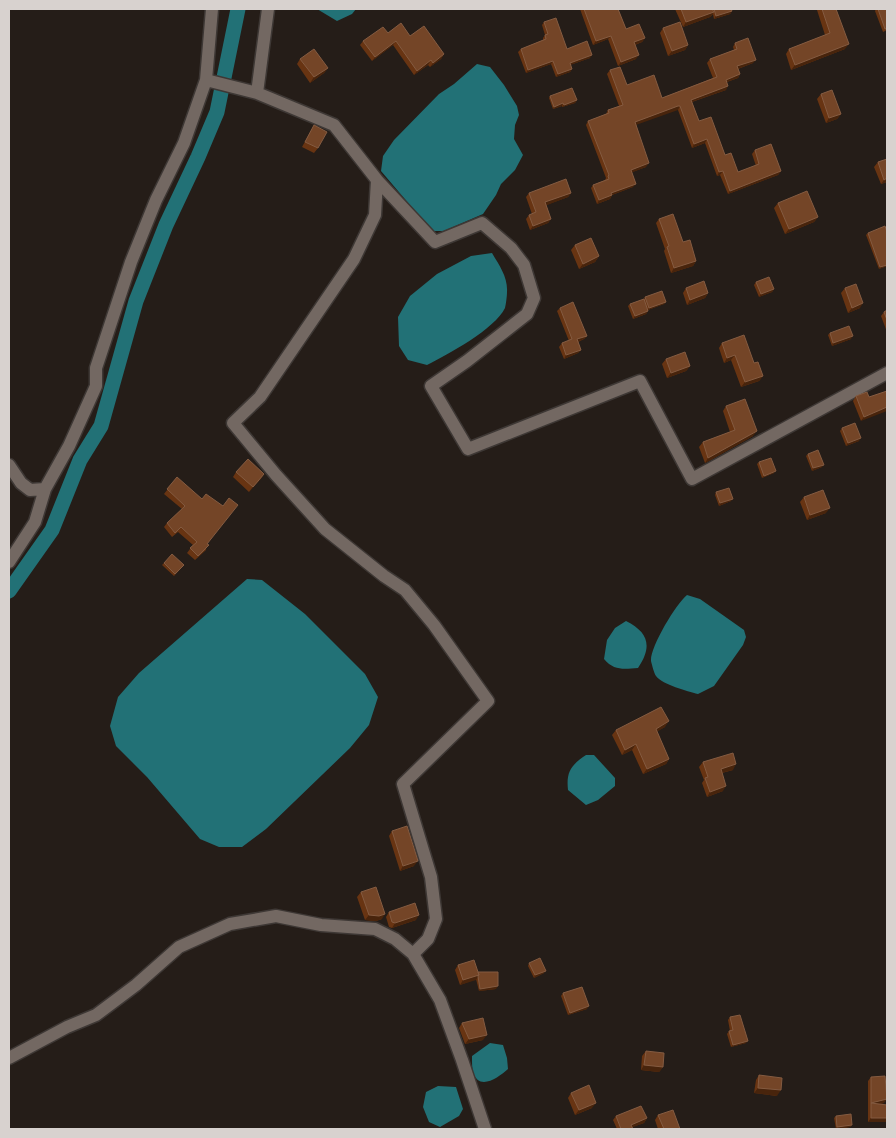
<svg xmlns="http://www.w3.org/2000/svg" width="896" height="1138" font-family="Literata,serif">
<style>
.water{fill:#227176}
.lines{fill:none;stroke-linecap:round;stroke-linejoin:round}
.canal{stroke:#227176;stroke-width:15}
.minor-casing{stroke:#3e3835;stroke-width:15}
.minor{stroke:#736862;stroke-width:12}
.wall{fill:#683412}
.shaded-wall{fill:#48240c}
.building{fill:#744527;stroke:#845b41}
</style>
<rect width="100%" height="100%" fill="#251d18"/>
<path class="water" d="M317,9h39l-4,5 -15,7z
M477,64l13,3 14,18 13,21 2,9 -4,10 -1,14 9,16 -8,15 -14,14 -5,11 -13,19 -39,17h-12l-51,-60 2,-15 11,-16 45,-46 15,-10z
M492,253c7,12 16,24 15,39 0,4 -1,12 -2,16 -10,21 -58,47 -78,57l-19,-5 -9,-14 -1,-29 12,-21 27,-22 34,-18z
M247,579l15,1 43,34 60,60 13,23 -9,28 -19,23 -84,81 -24,18h-23l-19,-8 -53,-62 -31,-31 -6,-20 8,-29 21,-24z
M687,595l13,4 44,31 2,7 -3,8 -29,41 -16,8c-11,-3 -35,-9 -42,-18 -2,-3 -4,-11 -5,-15 -1,-14 25,-57 36,-66z
M626,621c22,11 27,25 12,47 -14,1 -24,3 -34,-9l3,-19 8,-12z
M586,755h8l21,23v8l-17,14 -12,5 -18,-15c-2,-18 3,-25 18,-35z
M490,1043l13,2 4,13 1,11c-9,8 -29,23 -35,3 -1,-4 -1,-11 -1,-16z
M438,1086l18,1 7,22 -4,7 -19,11 -11,-5 -6,-15 3,-15z"/>
<g class="lines">
<path class="canal" d="M9,591l43,-61 28,-70 21,-34 35,-125 30,-76 32,-68 19,-45 21,-103"/>
<g class="minor-casing">
<path id="minor" d="M206,80l51,13 77,32 43,55 -2,35 -21,44 -94,138 -27,26 43,52 49,54 59,47 21,14 29,35 54,76 -85,83 28,93 5,42 -8,20 -15,15 27,46 22,60 23,69
M257,93l11,-84
M377,180l58,62 47,-19 29,25 13,17 10,33 -7,16 -60,47 -36,25 37,63 172,-68 52,98 195,-106
M9,465l12,18 9,7 15,-1 24,-43 27,-60v-18l35,-106 25,-62 28,-57 22,-63 6,-71
M9,562l26,-40 10,-33
M9,1058l58,-31 29,-12 40,-30 43,-38 51,-23 46,-8 45,9 54,4 20,10 18,15"/>
</g>
<use href="#minor" class="minor"/>
</g>
<path class="wall" d="M580,9h38l8,20 19,9 -3,4 -7,3 1,14 -18,7 -10,-27 -15,6z
M675,9h56l1,2 -2,3 -16,5 -1,-5 -3,3 -27,10z
M817,9h19l9,40 -54,21 -5,-16 3,-5 36,-14 -8,-25z
M876,9h11v21l-4,2 -8,-21z
M544,22l23,27 23,9 -20,7 2,4 -2,3 -14,5 -5,-13 -25,9 -8,-21 3,-3 22,-9v-2l2,-3 -3,-10z
M663,28l25,17 -3,5 -17,6 -8,-23z
M388,33l22,3 34,18 -3,5 -11,8 -2,-2 -14,10 -21,-30 -21,16 -12,-16 3,-4z
M735,43l18,20 -15,6 2,5 -2,4 -11,4 -1,8 -34,12 7,19 39,51 18,-6 -4,-12 3,-4 26,21 -3,4 -50,19 -8,-19 -3,1 -12,-33 -13,5 -14,-38h-2l-40,14 10,43 -14,5 1,15 -21,8 -2,4 -13,5 -6,-16 2,-3 12,-5 1,-2 -20,-53 2,-4 18,-7 2,-4 11,-4 -12,-32 3,-4 17,15 35,13 51,-20 -6,-15 3,-4 24,-9 -1,-3z
M300,59l28,9 -4,5 -14,10 -13,-19z
M821,94l20,20 -4,5 -11,4 -9,-24z
M550,96l27,4 -2,3 -13,4v-1l-9,3 -4,-11z
M314,125l4,23 -4,5 -12,-6z
M887,159v23l-6,2 -7,-17 4,-5z
M529,193h42l-3,4 -22,8 5,14 -3,4 -18,7 -4,-11 3,-4 3,-1 -6,-17z
M778,203l40,14 -4,5 -29,12 -11,-26z
M659,219l24,23 13,19 -3,5 -22,7 -7,-22 1,-2 -9,-26z
M868,233l19,33 -8,3 -13,-34z
M575,245l24,11 -4,6 -16,7 -8,-19z
M756,282l18,7 -2,3 -13,5 -5,-12z
M686,288l22,5 -3,5 -18,7 -4,-12z
M845,288l15,20 -12,5 -7,-20z
M645,297l21,5 -2,2 -16,6v1l-2,3 -13,5 -5,-13 2,-2 14,-5z
M560,308l27,28 -3,3 -6,3 3,8 -3,3 -14,6 -5,-12 3,-4 7,-2 -12,-30z
M887,310v22l-6,-16 3,-4z
M830,333l21,6 -19,7 -4,-11z
M722,343l32,20 9,13 -4,5 -18,6 -10,-27 -7,3 -5,-15z
M666,359l24,7 -4,5 -19,7 -5,-14z
M887,391l-26,30 -8,-20 3,-5 13,1z
M726,406l27,30 -48,27 -6,-16 4,-5 27,-10 -7,-21z
M842,428l17,13 -13,5 -6,-15z
M808,454l14,13 -10,4 -6,-15z
M759,462l15,11 -12,5 -5,-14z
M236,472l28,2 -15,18 -16,-15z
M177,477l30,67 -1,6 -11,10 -8,-7 6,-8 -15,-13 -6,5 -8,-10 3,-4 15,-14 -18,-15z
M716,492l15,9 -12,5 -4,-11z
M804,497l22,16 -19,7 -7,-18z
M164,563l20,2 -10,11 -12,-11z
M665,727l-8,4 12,28 -3,5 -23,10 -11,-24 -10,5 -10,-20 4,-5z
M703,762l30,8 -11,3 1,18 -16,6 -5,-14 2,-3 -5,-13z
M392,831l22,35 -14,5 -11,-35z
M361,892l21,27 -6,2 -11,-1 -8,-23z
M389,912l27,8 -24,8 -3,-1 -3,-10z
M529,963l15,10 -10,5 -6,-12z
M458,965l20,7 18,17 -17,2 -3,-12 -16,6 -5,-15z
M563,993l24,16 -19,6 -7,-19z
M730,1017l16,26 -15,4 -4,-13 2,-3h1l-2,-11z
M462,1023l21,17 -18,4 -6,-16z
M646,1051l17,16 -4,5 -18,-2 1,-14z
M759,1075l18,21 -23,-3 2,-13z
M871,1077l13,26 -4,1 7,1v17h-19v-41z
M571,1093l21,15 -17,7 -7,-17z
M658,1115l22,14h-22l-3,-9z
M616,1116l31,2 -3,5 -12,4 1,2h-16l-4,-9z
M836,1116l16,9 -2,2 -14,2 -2,-11z"/>
<path class="shaded-wall" d="M732,11l-2,3 -16,5 2,-3z
M714,12l-4,5 -27,10 3,-5z
M611,36l-3,3 -15,6 3,-4z
M645,38l-3,4 -11,4 3,-4z
M396,41l-3,4 -21,16 3,-4z
M849,44l-4,5 -54,21 4,-5z
M688,45l-3,5 -17,6 4,-5z
M444,54l-3,5 -11,8 3,-4z
M592,55l-2,3 -23,8 3,-3z
M639,55l-3,4 -18,7 3,-4z
M431,60l-3,5 -14,10 3,-4z
M756,60l-3,3 -18,7 2,-4z
M553,61l-2,3 -25,9 2,-3z
M328,68l-4,5 -14,10 4,-6z
M572,69l-2,3 -14,5 2,-3z
M740,74l-2,4 -15,5 3,-3z
M728,86l-2,4 -38,13 3,-3z
M577,100l-2,3 -13,4 2,-2z
M563,103l-1,3 -9,3 1,-2z
M678,106h2l-2,4 -45,16 2,-4z
M841,114l-4,5 -11,4 3,-5z
M707,139l-2,4 -13,5 2,-4z
M649,163l-3,4 -18,7 3,-4z
M723,171l-3,4 -3,1 2,-4z
M781,171l-3,4 -50,19 2,-3z
M887,178v4l-6,2 3,-4z
M636,184l-3,3 -24,9 2,-3z
M571,193l-3,4 -26,10 3,-5z
M612,195l-2,4 -13,5 2,-4z
M818,217l-4,5 -29,12 4,-5z
M551,219l-3,4 -18,7 3,-4z
M599,256l-4,6 -16,7 4,-5z
M696,261l-3,5 -22,7 3,-5z
M887,265v1l-8,3 1,-2z
M774,289l-2,3 -13,5 2,-3z
M708,293l-3,5 -18,7 3,-5z
M666,302l-2,2 -16,6 1,-2z
M863,303l-3,5 -12,5 4,-5z
M648,311l-2,3 -13,5 2,-3z
M587,336l-3,3 -10,4 3,-4z
M853,336l-2,3 -19,7 1,-3z
M581,350l-3,3 -14,6 2,-4z
M735,355l-4,5 -7,3 3,-5z
M690,366l-4,5 -19,7 4,-5z
M763,376l-4,5 -18,6 4,-5z
M887,407v4l-26,10 3,-4z
M757,431l-4,5 -48,27 3,-5z
M861,438l-2,3 -13,5 2,-3z
M824,465l-2,2 -10,4 1,-3z
M776,471l-2,2 -12,5 2,-2z
M264,474l-3,5 -12,13 4,-5z
M733,499l-2,2 -12,5 1,-3z
M830,508l-4,5 -19,7 3,-5z
M669,721l-4,6 -12,7 3,-5z
M636,744l-4,6 -10,5 3,-5z
M669,759l-3,5 -23,10 4,-5z
M736,764l-3,6 -16,4 4,-5z
M726,786l-3,5 -16,6 3,-5z
M418,861l-4,5 -14,5 3,-5z
M385,914l-3,5 -6,2 -11,-1 4,-5z
M419,915l-3,5 -24,8 3,-5z
M546,971l-2,2 -10,5 1,-3z
M479,975l-3,5 -16,5 3,-5z
M498,986l-2,3 -17,2 1,-2z
M589,1006l-2,3 -19,6 2,-2z
M487,1035l-4,5 -18,4 4,-5z
M748,1041l-2,2 -15,4 2,-2z
M644,1065l19,2 -4,5 -18,-2z
M758,1088l23,2 -4,6 -23,-3z
M887,1099l-3,4 -13,3v-3l-3,4 3,-4z
M596,1103l-4,5 -17,7 4,-5z
M647,1118l-3,5 -16,6 3,-4z
M871,1118h16v4h-19z
M852,1125l-2,2 -14,2 1,-2z"/>
<path class="building" d="M584,9h34l8,20 13,-5 6,14 -11,4 5,13 -18,7 -10,-26 -15,5z
M681,9h31l2,3 -28,10z
M714,9h17l1,2 -16,5z
M822,9h14l13,35 -54,21 -6,-16 41,-16z
M878,9h9v19l-2,1z
M556,18l11,31 20,-8 5,14 -22,8 2,6 -14,5 -5,-13 -25,9 -7,-21 25,-10 -1,-4 3,-1 -4,-12z
M680,22l8,23 -16,6 -9,-23z
M401,23l9,13 14,-10 20,28 -11,9 -2,-3 -14,11 -21,-30 -21,16 -12,-16 20,-14 5,6z
M748,38l8,22 -19,6 3,8 -14,6 2,6 -37,14 8,21 12,-4 14,38 6,-2 7,19 21,-8 -4,-14 16,-6 10,27 -51,20 -7,-20 -4,1 -12,-33 -13,5 -14,-38h-2l-43,16 14,41 -18,7 5,14 -25,9 1,2 -13,5 -6,-15 16,-6 -1,-3 1,-1 -21,-54 21,-8 -1,-3 15,-5 -13,-35 10,-3 7,18 27,-10 8,23 55,-21 -7,-18 27,-10 -2,-6z
M314,49l14,19 -14,9 -14,-18z
M572,88l5,12 -13,5 -1,-2 -9,4 -4,-11z
M832,90l9,24 -12,4 -8,-24z
M314,125l13,7 -9,16 -13,-6z
M887,159v19l-3,2 -6,-18z
M566,179l5,14 -26,9 6,17 -18,7 -4,-11 7,-3 -7,-19z
M807,191l11,26 -29,12 -11,-26z
M673,214l10,28 7,-2 6,21 -22,7 -7,-21 2,-1 -10,-27z
M885,226l2,6v33l-7,2 -12,-34z
M591,238l8,18 -16,8 -8,-19z
M769,277l5,12 -13,5 -5,-12z
M704,281l4,12 -18,7 -4,-12z
M856,284l7,19 -11,5 -7,-20z
M662,291l4,11 -17,6 -4,-11z
M644,299l4,12 -13,5 -5,-12z
M573,302l14,34 -10,3 4,11 -15,5 -4,-12 10,-4 -12,-31z
M887,310v10l-3,-8z
M849,326l4,10 -20,7 -3,-10z
M744,335l10,28 4,-1 5,14 -18,6 -10,-27 -8,3 -5,-15z
M685,352l5,14 -19,7 -5,-14z
M887,391v16l-23,10 -8,-21 11,-4 2,5z
M745,399l12,32 -49,27 -5,-16 32,-12 -9,-24z
M855,423l6,15 -13,5 -6,-15z
M818,450l6,15 -11,3 -5,-14z
M771,458l5,13 -12,5 -5,-14z
M248,459l16,15 -11,13 -17,-15z
M177,477l25,22 4,-5 17,12 6,-8 9,7 -31,39 2,1 -11,11 -8,-8 7,-6 -16,-15 -6,6 -8,-10 18,-17 -18,-17z
M729,488l4,11 -13,4 -4,-11z
M823,490l7,18 -20,7 -6,-18z
M172,554l12,11 -9,9 -11,-11z
M661,707l8,14 -13,8 13,30 -22,10 -11,-25 -11,6 -9,-20z
M733,753l3,11 -15,5 5,17 -16,6 -5,-14 3,-1 -5,-15z
M407,826l11,35 -15,5 -11,-35z
M376,887l9,27 -6,2 -10,-1 -8,-23z
M415,903l4,12 -24,8 -3,-1 -3,-10z
M540,958l6,13 -11,4 -6,-12z
M474,960l5,15 -16,5 -5,-15z
M478,972h20v14l-18,3 -2,-13 1,-1z
M582,987l7,19 -19,7 -7,-20z
M740,1015l8,26 -15,4 -4,-14 4,-1 -3,-13z
M483,1018l4,17 -18,4 -7,-16z
M646,1051l18,2 -1,14 -19,-2z
M759,1075l23,3 -1,12 -23,-2z
M885,1076l2,23 -16,4v-26z
M589,1085l7,18 -17,7 -8,-17z
M871,1103l16,2v13h-16z
M641,1106l6,12 -16,7 2,4h-12l-5,-13z
M673,1110l7,19h-16l-6,-14z
M851,1114l1,11 -15,2 -1,-11z"/>
<rect width="896" height="1138" fill="none" stroke="#d8d2cf" stroke-width="20"/>
</svg>
